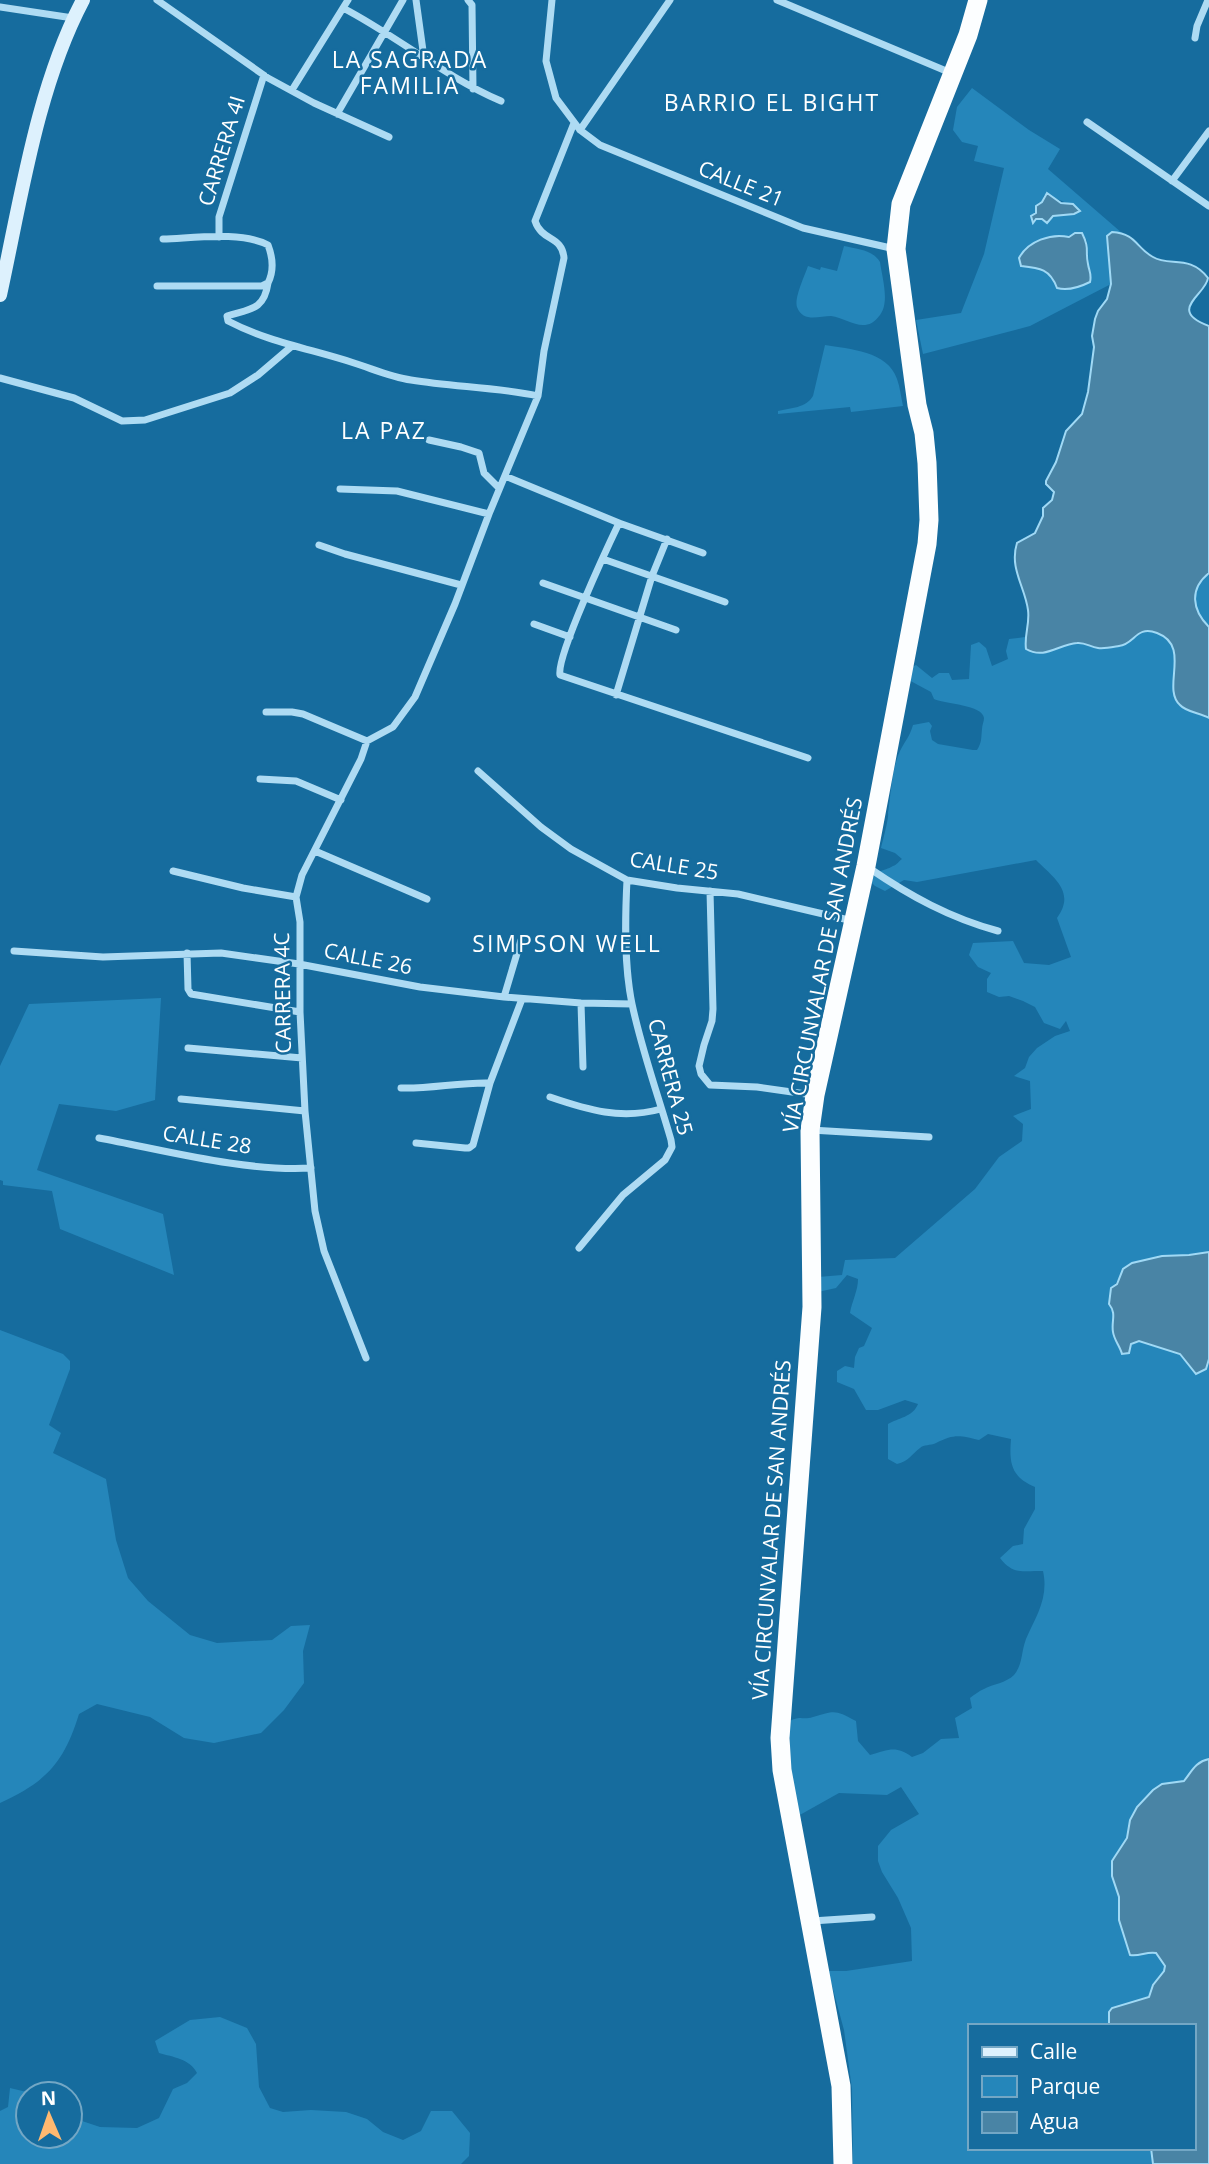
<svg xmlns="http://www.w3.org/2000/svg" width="1209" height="2164" font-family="'Open Sans',sans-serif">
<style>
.green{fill:#2586ba;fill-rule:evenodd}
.water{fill:#4984a5;stroke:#a0d9f5;stroke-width:2}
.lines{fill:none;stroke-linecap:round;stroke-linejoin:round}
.minor{stroke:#aedbf3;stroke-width:7}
.secondary{stroke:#ddf1fd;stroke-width:14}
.trunk{stroke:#fcfeff;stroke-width:19}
.labels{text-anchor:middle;stroke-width:5;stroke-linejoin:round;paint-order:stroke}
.street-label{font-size:21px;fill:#fff;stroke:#166c9e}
.neighbourhood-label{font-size:23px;letter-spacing:2px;fill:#fff;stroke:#166c9e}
</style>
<rect width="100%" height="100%" fill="#166c9e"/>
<path class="green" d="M972,88l57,42 31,19 -12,20 74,64 -10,-1 -5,4 4,48 -81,42 -107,28 -7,-34 45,-7 23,-59 20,-86 -30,-7 4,-15 -16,-4 -9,-12 4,-23zM1044,195c4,0 31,11 34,13l-4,6c-12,1 -18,-1 -27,9l-5,-4h-6l2,-16 4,-1zM1079,232l3,1 5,8 1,10 2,31c-10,5 -22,9 -33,6 -8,-19 -17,-20 -36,-22 8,-11 15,-27 29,-29 11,-2 18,1 29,-5z
M844,246c13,3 29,4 36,16 2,15 10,40 0,53 -15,21 -32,3 -49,1 -12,0 -28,7 -34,-9 -3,-9 8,-32 11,-41l12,4 1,-3 16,4z
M825,345c24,4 63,6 72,34 3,8 4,18 6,27l-52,6 -1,-5 -72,7v-3c13,-3 28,-3 35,-15z
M1209,573v54c-17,-17 -20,-38 0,-54z
M1145,631c51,1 17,55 34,74 7,7 22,9 30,13v534c-22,5 -45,3 -67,9 -1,0 -9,1 -11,2 -11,6 -11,19 -20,25l-2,16c10,14 0,26 11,41l11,-1 7,-3 16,4 26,9 6,8 20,7 3,-10v400l-6,2 -19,20 -13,1 -18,8 -16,17 -7,13 -3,18 -15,23v15l7,21v23l11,35 20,-3 6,1 9,12c-1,12 -12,21 -16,32l-40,25v4h-140v122h182l2,16h-300l-1,-75 -8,-59 -16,-59h18l66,-10 -1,-33 -13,-30 -16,-26 -4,-11v-15l13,-16 28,-16 -18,-27 -14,8 -48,-2 -41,23 -8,-48v-28l-4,-17c16,-9 15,-2 27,-6 23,-7 22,-7 43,4l2,20 12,14c18,-5 26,-10 42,2l11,-4 18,-14 18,-1 -4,-20 17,-10 -2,-10c4,-3 9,-7 14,-9 9,-5 22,-6 30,-14 9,-11 7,-23 12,-36 10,-23 23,-41 17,-68 -20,-1 -29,5 -43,-13l13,-12 10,-2 1,-15 11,-20v-22c-24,-10 -26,-24 -24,-48l-23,-5 -9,6c-20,-5 -25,-6 -43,3 -6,3 -12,1 -16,5 -9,7 -11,13 -23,16l-9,-5v-35c10,-6 25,-7 30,-20l-13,-4 -27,10h-12l-12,-21 -17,-7v-11l8,-5 9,2 1,-11 4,-9 5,-2 8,-18 -22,-15c2,-12 8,-22 8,-34l-11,-4 -11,13 -18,4v-15l24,-2 3,-15 50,-2 80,-69 24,-32 23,-16 1,-17 -10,-8 18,-7 -1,-28 -16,-5 11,-8 4,-11 8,-9 18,-12 15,-5 -4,-10 -6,8 -16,-6 -9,-16 -12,-6 -14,-5 -10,1 -12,-5v-13l4,-6 -13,-6 -9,-12 4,-12 40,-2 11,22 25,2 22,-8 -14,-39c19,-26 -3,-40 -21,-58l-119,22 -13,-2 -19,11 -10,-5 -5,-5c6,-12 13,-9 23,-15 4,-1 6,-5 9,-7l-7,-6 -14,-5c2,-8 8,-30 7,-35 3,-20 4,-45 12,-62 5,-10 10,-15 13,-26l16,-3 3,4 -2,5 2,9 6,4 35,6h4c5,-8 4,-12 5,-21 0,-4 2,-7 2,-11 -1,-13 -39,-14 -50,-19l-3,-7 -26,-14 5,-10 6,-3 16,13 7,-5h10l3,7 17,-1 2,-34 8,-3 7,6 6,18 16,-7 -2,-8 3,-12 16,-2 1,12c27,10 29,-6 53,-6 15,0 26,8 43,3 9,-4 13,-12 23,-15z
M161,998l-6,102 -39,11 -57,-7 -22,66 126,44 11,61 -114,-46 -8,-38 -49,-6v-4l-3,-1v-114l29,-62z
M0,1330l63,24 7,7v8l-21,56 12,8 -8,20 53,26 10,61 12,38 20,23 42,34 27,8 55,-3 19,-14 19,-1 -7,26 1,32 -20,27 -23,23 -47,10 -30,-5 -34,-21 -53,-13 -18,10c-15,49 -33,68 -79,89z
M220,2017l27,11 9,16 3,43 11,21 13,4 28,-2 35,2 21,7 16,13 20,8 18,-9 10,-20h21l18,22 -1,23 -8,8h-461v-53l8,-4 2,-19 25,6h-7v42h42v-19l30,10 37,1 22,-10 14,-29 14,-6 10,-10c-7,-14 -24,-16 -38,-20l-4,-12 35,-21z"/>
<path class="water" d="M1047,193l14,10 12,1 7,7 -6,3 -21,2 -6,7 -5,-4h-6l-3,4 -2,-7 5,-3v-7l6,-4z
M1112,232c25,2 23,15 41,25 16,10 37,-3 55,21 -2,17 -42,32 1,48v247c-20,16 -17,37 0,54v91c-9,-5 -23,-6 -29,-13 -19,-17 12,-59 -23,-72 -21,-8 -22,11 -38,13 -6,1 -15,3 -21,2 -8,-1 -13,-6 -21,-5 -18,1 -32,17 -51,6 -2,-14 4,-25 2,-39 -3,-23 -19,-42 -11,-67l18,-10 8,-17v-8l9,-8 2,-8 -8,-8v-3l10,-19 10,-31 16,-17 6,-22 6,-45 -2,-11 3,-17 3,-8 9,-12 4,-15 -4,-48z
M1075,233h7c8,16 3,17 6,31 1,7 4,10 2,18 -10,5 -22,9 -33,6 -7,-19 -17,-20 -36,-22l-2,-8c9,-17 32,-25 50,-21z
M1209,1252v107l-3,10 -10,5 -16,-20 -41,-13 -8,3 -2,9 -7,1c-2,-8 -8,-14 -9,-22 -2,-11 4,-18 -4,-28l2,-16 6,-4 6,-15 9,-6 30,-7 27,-1z
M1209,1759v405h-56l-2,-16h42v-122h-84v-14l3,-4 37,-11 4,-12 11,-14 1,-5 -9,-13c-9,-2 -17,4 -26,2l-11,-35v-23l-7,-21v-15l15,-23 3,-18 7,-13 16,-17 9,-6 22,-3c8,-10 11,-19 25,-22z"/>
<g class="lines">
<path class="minor" d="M157,0l111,78 46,25 75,34
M416,0l8,58
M468,0l4,5 1,84
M552,0l-6,61 10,37 24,32 20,15 203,83 92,21
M777,0l174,73
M0,7l73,11
M343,8c54,28 102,69 158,93
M1195,38l2,-12 11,-26
M292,90l56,-90
M337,114l66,-114
M1087,122l122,84
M580,130l90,-130
M1172,181l37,-50
M219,237v-20l45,-142
M268,283c-4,28 -19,26 -41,33l1,5c40,21 83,28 126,42 19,6 37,14 57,17 42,7 85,7 127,16
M157,286h105l6,-3c6,-12 5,-25 0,-38 -27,-14 -74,-7 -105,-6
M0,378l74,20 48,23 23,-1 85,-27 28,-18 34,-29
M429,440l32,7 18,6 5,20 15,15
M505,476l114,47 84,30
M340,489l57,2 92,23
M619,523c-11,23 -63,134 -59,152l248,83
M319,545l26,9 116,31
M603,559l122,43
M543,583l133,47
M534,624l36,13
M616,695l36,-119 15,-37
M266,712h26l11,2 64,27 -6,18 -59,116 -6,22 4,25v90l5,99 10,100 9,40 42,107
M367,741l26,-14 22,-30 40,-93 34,-90 49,-118 6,-45 20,-93c-2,-23 -22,-16 -29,-37l39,-98
M478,771l63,56 30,22 56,31 50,8 61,6 115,27
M260,779l36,2 45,19
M315,851l112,48
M869,868c41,28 81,50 129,63
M173,871l70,17 53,9
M710,891l3,118 -1,12 -8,24 -5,21 2,8 9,11 47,2 56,8
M14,951l89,6 118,-4 78,11 121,23 84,10 77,6 51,1
M187,953l1,36 3,5 109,18
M504,997l17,-57
M581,1003l2,64
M188,1048l114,10
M401,1088c30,1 59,-6 89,-5
M550,1097c38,13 71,23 111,12
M181,1099l124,12
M811,1130l118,7
M99,1138c65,12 146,34 212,30
M416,1143l49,5h4l4,-3 17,-62 32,-84
M579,1248l44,-53 42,-35 7,-13 -1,-7c-13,-45 -29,-89 -39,-136 -8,-39 -7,-84 -5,-124
M812,1921l60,-4"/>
<path class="secondary" d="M0,295c21,-96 37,-208 83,-295"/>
<path class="trunk" d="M843,2164l-2,-78 -59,-316 -2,-32 32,-431 -2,-177 5,-35 51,-229 61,-322 2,-24 -2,-57 -3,-30 -7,-28 -21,-156 5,-45 67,-169 10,-35"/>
</g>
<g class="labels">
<g class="street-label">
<text transform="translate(222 151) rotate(-73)" y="7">CARRERA 4I</text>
<text transform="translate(741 184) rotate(22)" y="7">CALLE 21</text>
<text transform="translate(674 866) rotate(9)" y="7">CALLE 25</text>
<text transform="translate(368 959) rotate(11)" y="7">CALLE 26</text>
<text transform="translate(823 965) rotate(-79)" y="7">VÍA CIRCUNVALAR DE SAN ANDRÉS</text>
<text transform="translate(283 993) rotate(-91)" y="7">CARRERA 4C</text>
<text transform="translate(670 1077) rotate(75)" y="7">CARRERA 25</text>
<text transform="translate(207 1140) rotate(9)" y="7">CALLE 28</text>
<text transform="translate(772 1530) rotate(-86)" y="7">VÍA CIRCUNVALAR DE SAN ANDRÉS</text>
</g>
<g class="neighbourhood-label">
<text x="410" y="68">LA SAGRADA<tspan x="410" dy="26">FAMILIA</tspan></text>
<text x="772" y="111">BARRIO EL BIGHT</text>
<text x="384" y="439">LA PAZ</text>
<text x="567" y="952">SIMPSON WELL</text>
</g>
</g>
<rect x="968" y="2024" width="228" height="126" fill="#166c9e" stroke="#73a7c5" stroke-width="2"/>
<rect x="982" y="2047" width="35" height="10" fill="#ddf1fd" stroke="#73a7c5" stroke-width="2"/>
<text x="1030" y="2059" font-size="21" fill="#ffffff">Calle</text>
<rect x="982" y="2076" width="35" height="21" fill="#2586ba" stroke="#73a7c5" stroke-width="2"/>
<text x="1030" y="2094" font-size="21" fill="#ffffff">Parque</text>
<rect x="982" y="2112" width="35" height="21" fill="#4984a5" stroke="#73a7c5" stroke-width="2"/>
<text x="1030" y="2129" font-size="21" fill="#ffffff">Agua</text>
<g transform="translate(49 2115) rotate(358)"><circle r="33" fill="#166c9e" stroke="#73a7c5" stroke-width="2"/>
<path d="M0-5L12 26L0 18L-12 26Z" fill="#ffb970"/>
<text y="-10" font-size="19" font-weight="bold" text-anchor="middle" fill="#ffffff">N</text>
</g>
</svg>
